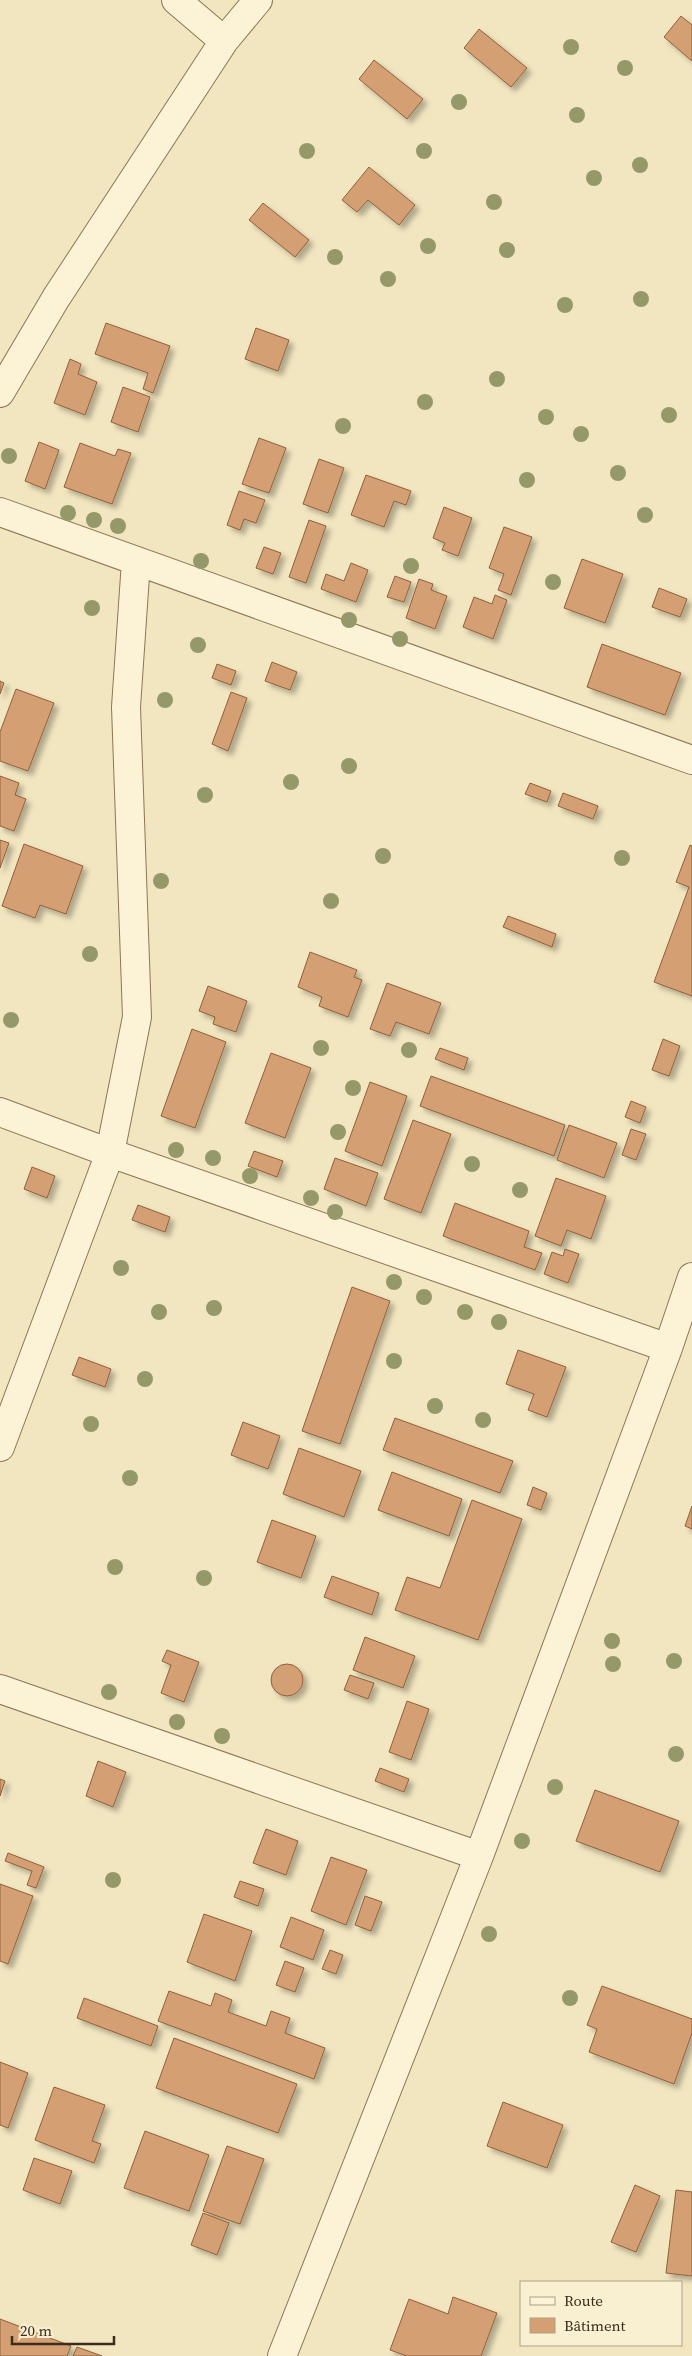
<svg xmlns="http://www.w3.org/2000/svg" width="692" height="2356" font-family="'Source Serif 4',serif">
<style>
.building{fill:#d4a073;stroke:#8f603a;filter:url(#shadow)}
.lines{fill:none;stroke-linecap:round;stroke-linejoin:round}
.street-casing{stroke:#8d7656;stroke-width:30}
.street{stroke:#fcf2d5;stroke-width:28}
.tree{fill:#959969}
</style>
<defs>
<filter id="shadow"><feDropShadow dx="4.5" dy="4.5" stdDeviation="2.5" flood-color="#0004"/></filter>
</defs>
<rect width="100%" height="100%" fill="#f2e6c0"/>
<path class="building" d="M681,16l11,9v36l-28,-24z
M479,29l48,39 -16,19 -47,-39z
M374,60l49,39 -16,20 -48,-40z
M369,167l46,38 -16,20 -31,-25 -11,12 -15,-12z
M263,203l46,37 -14,17 -46,-37z
M106,323l64,23 -17,47 -10,-4 5,-16 -53,-19z
M256,328l33,12 -11,31 -33,-12z
M70,359l11,5 -3,10 19,8 -12,33 -31,-12z
M123,387l27,10 -12,35 -27,-10z
M259,438l27,10 -17,45 -27,-9z
M39,442l20,8 -14,39 -20,-8z
M80,443l35,13 3,-7 13,4 -19,51 -48,-17z
M319,459l25,9 -16,45 -25,-9z
M366,475l45,16 -5,14 -12,-4 -10,26 -33,-12z
M239,491l26,9 -9,23 -12,-4 -4,11 -13,-5z
M444,507l28,11 -14,38 -16,-6 3,-7 -12,-5z
M309,520l17,6 -20,57 -17,-6z
M504,527l28,10 -21,58 -13,-5 6,-16 -15,-6z
M264,547l17,6 -8,21 -17,-6z
M582,559l41,15 -18,49 -41,-15z
M351,563l17,7 -12,32 -35,-13 5,-15 18,7z
M395,576l16,6 -7,20 -17,-5z
M419,579l14,5 -2,6 16,6 -12,33 -29,-11z
M659,588l28,11 -7,18 -28,-10z
M495,595l12,5 -14,39 -30,-12 11,-30 18,7z
M602,644l79,29 -16,42 -78,-28z
M272,662l25,10 -7,18 -25,-9z
M217,664l19,7 -5,14 -19,-7z
M0,681l4,2 -4,11z
M16,689l38,14 -26,68 -28,-10v-29z
M231,692l16,6 -19,53 -16,-7z
M0,776l19,7 -4,12 11,4 -12,32 -14,-5z
M530,783l21,8 -4,11 -22,-8z
M563,793l35,13 -5,13 -35,-13z
M0,840l9,3 -9,25z
M24,844l59,22 -17,48 -26,-9 -5,13 -33,-12z
M690,845l2,1v150l-38,-14 35,-95 -13,-5z
M508,916l48,18 -4,13 -49,-20z
M310,952l47,18 -3,7 8,3 -14,37 -29,-11 3,-9 -24,-10z
M387,983l54,20 -12,31 -33,-12 -6,14 -20,-7z
M208,986l39,15 -11,31 -23,-8 2,-7 -16,-6z
M192,1029l34,13 -31,86 -34,-12z
M663,1039l17,7 -11,30 -17,-6z
M440,1048l28,10 -4,12 -29,-11z
M271,1053l40,15 -26,70 -40,-15z
M431,1076l134,49 -11,31 -134,-50z
M370,1082l37,14 -25,70 -37,-15z
M631,1101l15,6 -6,16 -15,-6z
M413,1120l38,14 -30,79 -37,-14z
M569,1125l48,18 -13,35 -47,-18z
M631,1129l15,5 -10,26 -14,-5z
M254,1151l29,10 -6,16 -29,-11z
M335,1158l43,15 -12,33 -42,-17z
M32,1167l23,9 -8,22 -23,-9z
M556,1178l50,18 -15,43 -24,-9 -6,16 -26,-10z
M455,1203l74,28 -5,16 18,6 -7,17 -92,-34z
M138,1205l32,12 -5,15 -33,-12z
M565,1249l14,5 -11,29 -24,-9 8,-22 11,4z
M352,1287l38,14 -50,143 -38,-13z
M518,1350l48,17 -19,50 -19,-7 6,-16 -28,-10z
M79,1357l32,12 -6,18 -33,-12z
M395,1418l118,43 -13,32 -117,-43z
M243,1422l37,14 -12,33 -37,-14z
M299,1448l62,23 -17,46 -61,-23z
M392,1472l70,27 -13,37 -71,-26z
M533,1487l14,6 -6,17 -14,-5z
M472,1500l50,19 -44,121 -83,-30 12,-33 33,11z
M692,1506v23l-7,-3z
M272,1520l44,16 -15,42 -44,-16z
M332,1576l47,17 -7,22 -48,-18z
M365,1637l50,19 -12,32 -50,-18z
M167,1650l32,12 -15,40 -23,-9 10,-28 -9,-4z
M271 1680a16 16 0 1 1 32 0a16 16 0 1 1-32 0Z
M350,1675l24,8 -6,16 -24,-9z
M407,1701l22,8 -18,51 -22,-8z
M98,1761l28,11 -13,35 -27,-11z
M380,1768l29,11 -5,13 -29,-11z
M0,1779l5,2 -5,15z
M595,1790l84,31 -19,51 -84,-31z
M266,1829l32,12 -12,34 -33,-12z
M8,1853l36,14 -8,21 -9,-3 5,-14 -27,-10z
M331,1857l36,13 -21,55 -35,-14z
M240,1881l24,8 -6,17 -24,-9z
M0,1884l33,12 -25,68 -8,-3z
M365,1896l17,6 -11,29 -16,-6z
M204,1914l48,17 -17,50 -48,-19z
M291,1917l33,13 -11,30 -33,-13z
M330,1950l13,5 -7,19 -14,-5z
M285,1961l19,7 -9,24 -19,-7z
M602,1986l90,33v14l-18,51 -85,-32 8,-23 -10,-4z
M169,1991l42,15 4,-13 17,7 -4,12 38,14 5,-15 19,7 -5,15 40,15 -11,31 -156,-58z
M84,1998l74,28 -7,20 -74,-28z
M174,2038l123,46 -19,49 -122,-45z
M0,2062l28,11 -20,55 -8,-3z
M54,2087l51,18 -13,36 9,3 -7,19 -59,-23z
M503,2102l60,23 -16,43 -60,-22z
M145,2131l64,24 -20,56 -65,-23z
M227,2146l37,13 -24,65 -37,-13z
M34,2158l38,13 -12,33 -37,-14z
M635,2185l25,11 -24,56 -25,-10z
M676,2190l16,2v84l-26,-3z
M203,2213l26,10 -12,32 -26,-10z
M453,2297l44,16 -16,43h-74l-17,-6 19,-51 39,15z
M0,2319l71,27 -4,10h-67z
M77,2347l25,9h-29z"/>
<g class="lines">
<g class="street-casing">
<path id="street" d="M224,41l34,-41
M0,393l56,-95 168,-257 -48,-41
M0,512l692,248
M0,1112l110,41 558,195
M0,1447l110,-294 27,-136 -11,-310 10,-146
M0,1689l479,167
M282,2356l197,-500 189,-508 24,-71"/>
</g>
<use href="#street" class="street"/>
</g>
<g class="tree">
<circle cx="571" cy="47" r="8"/>
<circle cx="625" cy="68" r="8"/>
<circle cx="459" cy="102" r="8"/>
<circle cx="577" cy="115" r="8"/>
<circle cx="307" cy="151" r="8"/>
<circle cx="424" cy="151" r="8"/>
<circle cx="640" cy="165" r="8"/>
<circle cx="594" cy="178" r="8"/>
<circle cx="494" cy="202" r="8"/>
<circle cx="428" cy="246" r="8"/>
<circle cx="507" cy="250" r="8"/>
<circle cx="335" cy="257" r="8"/>
<circle cx="388" cy="279" r="8"/>
<circle cx="641" cy="299" r="8"/>
<circle cx="565" cy="305" r="8"/>
<circle cx="497" cy="379" r="8"/>
<circle cx="425" cy="402" r="8"/>
<circle cx="669" cy="415" r="8"/>
<circle cx="546" cy="417" r="8"/>
<circle cx="343" cy="426" r="8"/>
<circle cx="581" cy="434" r="8"/>
<circle cx="9" cy="456" r="8"/>
<circle cx="618" cy="473" r="8"/>
<circle cx="527" cy="480" r="8"/>
<circle cx="68" cy="513" r="8"/>
<circle cx="645" cy="515" r="8"/>
<circle cx="94" cy="520" r="8"/>
<circle cx="118" cy="526" r="8"/>
<circle cx="201" cy="561" r="8"/>
<circle cx="411" cy="566" r="8"/>
<circle cx="553" cy="582" r="8"/>
<circle cx="92" cy="608" r="8"/>
<circle cx="349" cy="620" r="8"/>
<circle cx="400" cy="639" r="8"/>
<circle cx="198" cy="645" r="8"/>
<circle cx="165" cy="700" r="8"/>
<circle cx="349" cy="766" r="8"/>
<circle cx="291" cy="782" r="8"/>
<circle cx="205" cy="795" r="8"/>
<circle cx="383" cy="856" r="8"/>
<circle cx="622" cy="858" r="8"/>
<circle cx="161" cy="881" r="8"/>
<circle cx="331" cy="901" r="8"/>
<circle cx="90" cy="954" r="8"/>
<circle cx="11" cy="1020" r="8"/>
<circle cx="321" cy="1048" r="8"/>
<circle cx="409" cy="1050" r="8"/>
<circle cx="353" cy="1088" r="8"/>
<circle cx="338" cy="1132" r="8"/>
<circle cx="176" cy="1150" r="8"/>
<circle cx="213" cy="1158" r="8"/>
<circle cx="472" cy="1164" r="8"/>
<circle cx="250" cy="1176" r="8"/>
<circle cx="520" cy="1190" r="8"/>
<circle cx="311" cy="1198" r="8"/>
<circle cx="335" cy="1212" r="8"/>
<circle cx="121" cy="1268" r="8"/>
<circle cx="394" cy="1282" r="8"/>
<circle cx="424" cy="1297" r="8"/>
<circle cx="214" cy="1308" r="8"/>
<circle cx="159" cy="1312" r="8"/>
<circle cx="465" cy="1312" r="8"/>
<circle cx="499" cy="1322" r="8"/>
<circle cx="394" cy="1361" r="8"/>
<circle cx="145" cy="1379" r="8"/>
<circle cx="435" cy="1406" r="8"/>
<circle cx="483" cy="1420" r="8"/>
<circle cx="91" cy="1424" r="8"/>
<circle cx="130" cy="1478" r="8"/>
<circle cx="115" cy="1567" r="8"/>
<circle cx="204" cy="1578" r="8"/>
<circle cx="612" cy="1641" r="8"/>
<circle cx="674" cy="1661" r="8"/>
<circle cx="613" cy="1664" r="8"/>
<circle cx="109" cy="1692" r="8"/>
<circle cx="177" cy="1722" r="8"/>
<circle cx="222" cy="1736" r="8"/>
<circle cx="676" cy="1754" r="8"/>
<circle cx="555" cy="1787" r="8"/>
<circle cx="522" cy="1841" r="8"/>
<circle cx="113" cy="1880" r="8"/>
<circle cx="489" cy="1934" r="8"/>
<circle cx="570" cy="1998" r="8"/>
</g>
<rect x="520" y="2281" width="162" height="65" fill="#f9efd1" stroke="#ada189"/>
<rect x="530" y="2297" width="25" height="8" fill="#fcf2d5" stroke="#ada189"/>
<text x="564" y="2306" font-size="15" fill="#3b2d1c">Route</text>
<rect x="530" y="2318" width="25" height="15" fill="#d4a073" stroke="#ada189"/>
<text x="564" y="2331" font-size="15" fill="#3b2d1c">Bâtiment</text>
<path d="M12 2336v8h102v-8" fill="none" stroke="#3b2d1c" stroke-width="2.5"/>
<text x="20" y="2336" font-size="15" fill="#3b2d1c" stroke="#f9efd1" stroke-width="4" paint-order="stroke">20 m</text>
</svg>
